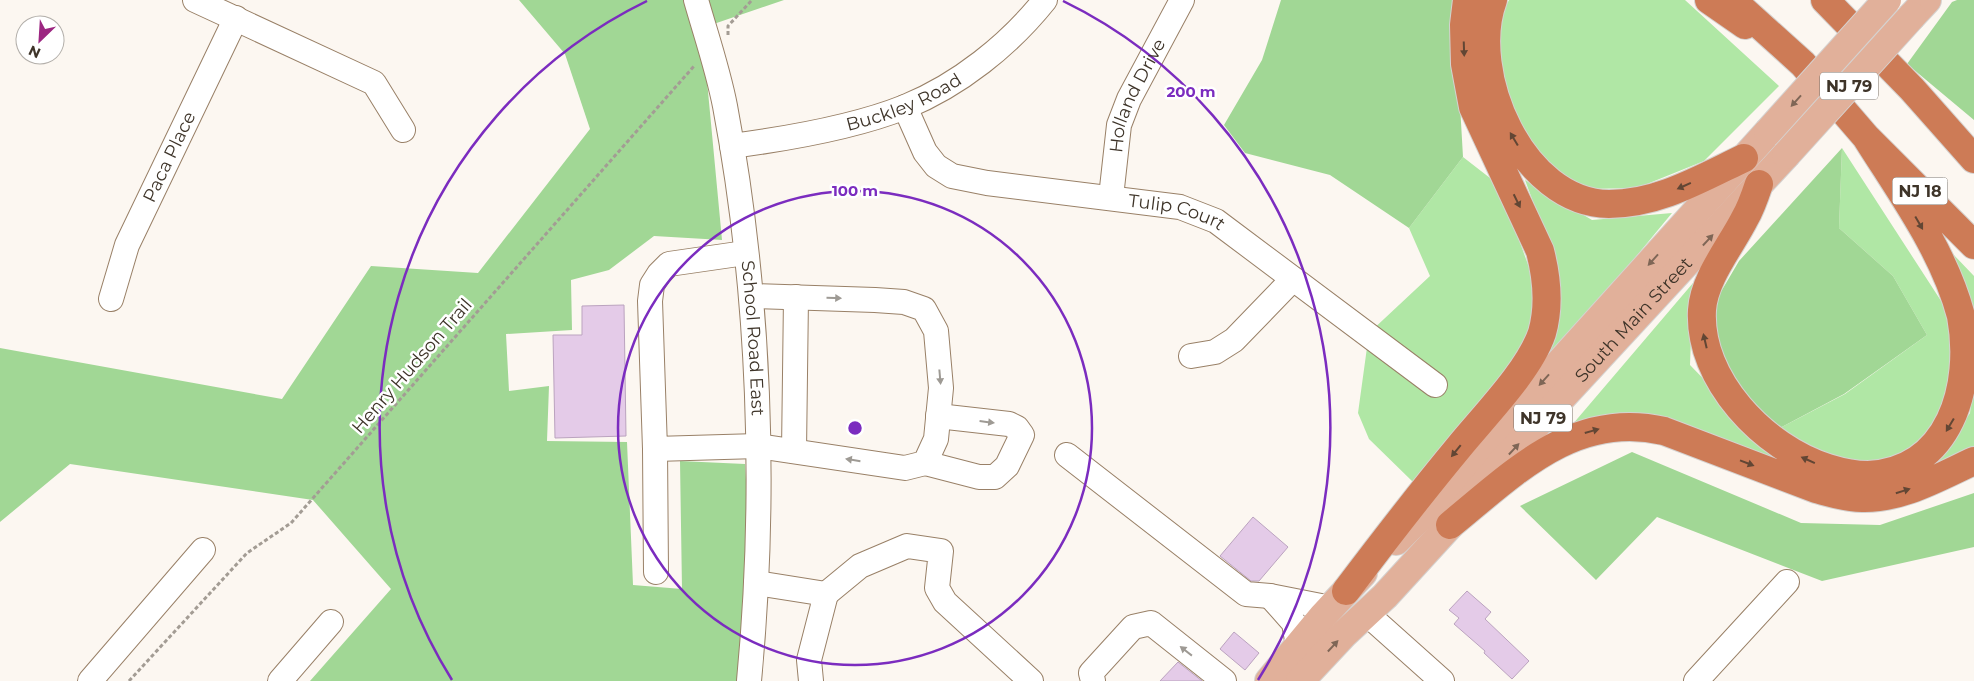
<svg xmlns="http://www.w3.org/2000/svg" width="1974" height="681" font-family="Montserrat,sans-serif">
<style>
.green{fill:#b0e7a5}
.forest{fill:#a1d795}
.building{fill:#e4cbe8;stroke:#bba3bf}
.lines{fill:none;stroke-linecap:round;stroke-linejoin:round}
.minor-casing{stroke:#998067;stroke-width:26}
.major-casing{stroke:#d5d2d0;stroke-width:30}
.highway-casing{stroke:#d5d2d0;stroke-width:30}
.path{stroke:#a39c94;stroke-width:3;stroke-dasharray:4 2.5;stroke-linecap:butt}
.minor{stroke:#fff;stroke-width:24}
.major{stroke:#e1b09a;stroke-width:28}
.highway{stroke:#cd7b56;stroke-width:28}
.major-bridge-casing{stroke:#d5d2d0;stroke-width:30;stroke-linecap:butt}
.major-bridge{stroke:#e1b09a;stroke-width:28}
.oneway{fill:#624634}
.oneway2{fill:#7f6656}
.oneway3{fill:#9e9a94}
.ring{fill:none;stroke:#7b2cbf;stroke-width:2.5}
.labels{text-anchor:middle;stroke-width:5;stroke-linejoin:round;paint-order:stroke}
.shield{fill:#fff;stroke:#787169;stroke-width:1}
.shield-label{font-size:16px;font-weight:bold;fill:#3e3429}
.street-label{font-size:18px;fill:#3e3429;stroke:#fff}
.centre{fill:#7b2cbf;stroke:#fff;stroke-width:2.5}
.ring-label{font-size:15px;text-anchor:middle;font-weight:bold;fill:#7b2cbf;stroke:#fff;stroke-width:5;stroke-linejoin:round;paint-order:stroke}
</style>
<rect width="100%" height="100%" fill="#fcf7f1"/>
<path class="green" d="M1509,0h176l94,86 -75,75 -67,27 -51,1 -55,-36 -32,-81 1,-55z
M1842,148l114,176 -3,65 -28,54 -50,21 -41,1 -56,-36 67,-35 82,-59 -34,-59 -54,-48z
M1463,157l36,28 35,96 -1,49 -52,77 -68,75 -44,-43 -11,-26 11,-80 61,-57 -21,-48z
M1525,180l67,40 80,-7 -124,150 12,-68 -5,-34z
M1952,253l22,23v52z
M1693,283l-3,82 103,106 -221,-46z
M1974,376v72l-41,19 37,-54z"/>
<path class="forest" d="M519,0h265l-82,28 20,212 -68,-4 -45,34 -38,10 1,50 -66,4 3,57 40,-5 -2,55 80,1 6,143 49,4 -2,-128 65,3 11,173 -1,44h-445l81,-92 -78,-89 -243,-36 -70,58v-174l282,51 89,-133 107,7 112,-144 -25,-75z
M1281,0h173l9,157 -54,71 -79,-53 -85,-22 -21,-28 38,-65z
M1957,0h17v120l-67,-56 45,-62z
M1842,148l-3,80 54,48 34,59 -83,59 -66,35 -46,-48 -23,-69 30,-51z
M1632,452l169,71 79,2 94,-32v54l-152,34 -165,-64 -61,63 -76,-74z"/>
<path class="building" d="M624,305l2,131 -71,2 -2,-103h29v-29z
M1253,517l35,30 -29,34h-8l-31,-25z
M1467,591l24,21 -6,7 44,42 -17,18 -28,-26 1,-2 -31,-27 5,-6 -10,-8z
M1234,632l25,21 -14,17 -25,-21z
M1178,662l24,19h-42z"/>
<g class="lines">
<g class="minor-casing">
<g id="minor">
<path d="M195,0l179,83 29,47"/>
<path id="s1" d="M696,0c10,35 22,70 29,106 35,186 42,386 24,575"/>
<path id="s2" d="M905,107l20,45 11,14 16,10 35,7 193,24 36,14 219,164"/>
<path id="s3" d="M732,146c53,-7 123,-19 173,-39 54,-22 104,-62 140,-107"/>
<path id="s4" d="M1111,197l8,-72 10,-26 53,-99"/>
<path d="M745,253l-76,11 -10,10 -7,11 -2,16 5,148 103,-3 147,22 20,-5 11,-24 5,-51 -5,-57 -12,-22 -20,-7 -29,-2 -124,-4"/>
<path id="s5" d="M111,299l16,-54 109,-227"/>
<path d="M1191,356l24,-4 19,-12 59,-61"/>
<path d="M655,449l1,123"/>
<path d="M794,451l2,-154"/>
<path d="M1067,455l179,139 24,2"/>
<path d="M925,463l54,14h16l12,-11 15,-31 -5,-7 -8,-4 -71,-8"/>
<path d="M756,583l70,11 -17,66 2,21"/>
<path d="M826,594l34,-28 47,-20 34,5 -4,37 8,14 86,79"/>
<path d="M1367,614l75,67"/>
<path d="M1298,646l-4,-23 -24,-27 61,12"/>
<path d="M90,681l113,-131"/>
<path d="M280,681l51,-59"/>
<path d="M1093,681l-2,-8 42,-46 18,-4 73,58"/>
<path d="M1696,681l91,-99"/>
</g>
</g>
<g class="major-casing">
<g id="major">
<path d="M1912,16l15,-16"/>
<path d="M1396,541l31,-31 341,-378"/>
<path d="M1269,681l54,-65 40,-43"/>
<path id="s6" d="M1300,681l44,-47 41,-38 65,-71 54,-65 282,-305"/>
</g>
</g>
<g class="highway-casing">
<path id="highway" d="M1493,0c-27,73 29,203 116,204 49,0 91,-25 135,-46
M1709,0l36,25
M1732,0l71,64 63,73 108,108
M1825,0l87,89 62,70
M1759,184c-4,12 -8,24 -14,34 -14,28 -41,60 -43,92 -4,70 62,138 126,158 13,4 26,7 40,7 82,-4 106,-89 93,-159 -17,-65 -60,-123 -95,-179
M1450,525c64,-52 124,-115 214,-94l152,58c15,4 30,9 46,9 40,1 77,-21 112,-37
M1346,591c37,-49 74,-97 113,-144 26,-32 70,-76 83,-114 8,-28 5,-55 -2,-82l-67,-144 -8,-43 -1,-39 3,-25"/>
</g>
<path class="path" d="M728,35v-9l24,-26
M129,681l118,-128 44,-30 404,-458"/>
<use href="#minor" class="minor"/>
<use href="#major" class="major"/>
<use href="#highway" class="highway"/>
<g class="major-bridge-casing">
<path id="major-bridge" d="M1768,132l119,-132
M1786,155l126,-139"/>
</g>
<use href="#major-bridge" class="major-bridge"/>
</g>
<defs><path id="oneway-solid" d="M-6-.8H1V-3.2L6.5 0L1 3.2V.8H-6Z" transform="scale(1.25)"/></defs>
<g class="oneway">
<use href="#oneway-solid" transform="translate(1464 49) rotate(88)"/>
<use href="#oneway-solid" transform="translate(1514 139) rotate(-121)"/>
<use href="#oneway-solid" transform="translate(1684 186) rotate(156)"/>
<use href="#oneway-solid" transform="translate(1517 201) rotate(64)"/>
<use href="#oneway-solid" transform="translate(1919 223) rotate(60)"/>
<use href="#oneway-solid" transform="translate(1705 341) rotate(-103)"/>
<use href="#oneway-solid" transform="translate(1950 425) rotate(121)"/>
<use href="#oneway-solid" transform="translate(1592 431) rotate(-16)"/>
<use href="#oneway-solid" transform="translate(1456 451) rotate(129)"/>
<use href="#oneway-solid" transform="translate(1808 460) rotate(-156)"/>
<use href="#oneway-solid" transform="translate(1747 463) rotate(21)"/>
<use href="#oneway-solid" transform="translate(1903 491) rotate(-17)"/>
</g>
<g class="oneway2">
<use href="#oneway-solid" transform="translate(1796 101) rotate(132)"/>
<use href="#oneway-solid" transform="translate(1708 240) rotate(-47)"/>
<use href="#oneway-solid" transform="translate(1653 260) rotate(132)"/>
<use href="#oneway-solid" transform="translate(1544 380) rotate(132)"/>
<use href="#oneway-solid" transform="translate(1514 449) rotate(-47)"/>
<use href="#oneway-solid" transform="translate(1333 646) rotate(-47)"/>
</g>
<g class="oneway3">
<use href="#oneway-solid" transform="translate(834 298) rotate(2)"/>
<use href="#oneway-solid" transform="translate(940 377) rotate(85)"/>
<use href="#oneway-solid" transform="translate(987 422) rotate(7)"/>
<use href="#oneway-solid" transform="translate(853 460) rotate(-171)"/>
<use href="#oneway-solid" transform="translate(1186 651) rotate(-142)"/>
</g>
<g class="ring">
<circle cx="855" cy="428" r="237"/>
<path d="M452 680A475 475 0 0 1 647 1M1063 1A475 475 0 0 1 1258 680"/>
</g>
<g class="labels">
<g class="shield">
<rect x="1820" y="72.5" width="58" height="27" rx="4"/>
<rect x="1892.5" y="177.5" width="55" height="27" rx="4"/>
<rect x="1514" y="404.5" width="58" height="27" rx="4"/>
</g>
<g class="shield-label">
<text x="1849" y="92">NJ 79</text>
<text x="1920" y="197">NJ 18</text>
<text x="1543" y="424">NJ 79</text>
</g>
<g class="street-label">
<text dy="6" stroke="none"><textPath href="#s4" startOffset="106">Holland Drive</textPath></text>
<text dy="6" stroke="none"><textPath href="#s3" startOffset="178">Buckley Road</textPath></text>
<text dy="6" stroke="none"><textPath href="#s5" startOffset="154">Paca Place</textPath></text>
<text dy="6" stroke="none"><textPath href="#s2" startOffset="314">Tulip Court</textPath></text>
<text dy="6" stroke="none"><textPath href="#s6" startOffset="492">South Main Street</textPath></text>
<text dy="6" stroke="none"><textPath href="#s1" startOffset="344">School Road East</textPath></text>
<text transform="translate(412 366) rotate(-49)" y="6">Henry Hudson Trail</text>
</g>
</g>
<circle cx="855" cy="428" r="8" class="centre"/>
<g class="ring-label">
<text x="1191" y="97">200 m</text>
<text x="855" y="196">100 m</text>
</g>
<g transform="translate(40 40) rotate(205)"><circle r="24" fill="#ffffff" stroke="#b2aea9"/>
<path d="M0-4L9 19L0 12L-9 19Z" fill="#9c2681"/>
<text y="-8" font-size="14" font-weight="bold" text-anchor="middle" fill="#3e3429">N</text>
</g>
</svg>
